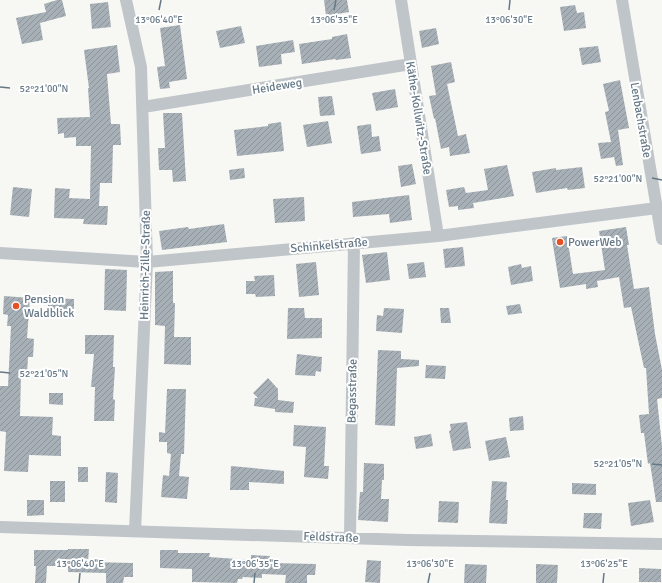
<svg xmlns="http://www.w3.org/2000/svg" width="662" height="583" font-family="Signika,sans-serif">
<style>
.building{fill:url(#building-hatch)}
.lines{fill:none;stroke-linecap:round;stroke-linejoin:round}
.minor{stroke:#c0c5c9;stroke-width:12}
.ticks{fill:none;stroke:#657886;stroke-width:1.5}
.poi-dot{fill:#e84f23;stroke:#fff;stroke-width:1.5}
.labels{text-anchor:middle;stroke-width:4;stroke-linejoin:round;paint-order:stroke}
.street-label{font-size:12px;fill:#657886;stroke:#fff}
.poi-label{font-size:12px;fill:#657886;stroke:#fff;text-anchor:start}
.ticks-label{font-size:10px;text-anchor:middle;fill:#657886;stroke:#fff;stroke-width:4;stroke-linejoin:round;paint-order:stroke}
</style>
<defs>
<pattern id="building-hatch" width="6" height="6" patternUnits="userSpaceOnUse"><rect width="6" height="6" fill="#a7b0b6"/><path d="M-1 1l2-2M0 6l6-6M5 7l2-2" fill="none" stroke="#8c949a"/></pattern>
</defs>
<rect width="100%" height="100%" fill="#f7f7f4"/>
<path class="building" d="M57,0h5l4,16 -26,7 3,17 -21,4 -6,-26 30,-6 -2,-8z
M324,0h23l2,12 -23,4z
M108,2l3,25 -19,2 -2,-25z
M575,5l2,8 7,-1 2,16 -22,3 -4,-24z
M180,25l7,54 -18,3 1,6 -10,1 -3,-22 8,-1 -5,-38z
M241,26l4,17 -25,5 -4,-17z
M436,28l3,16 -17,4 -3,-17z
M347,34l4,24 -15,2 -1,-1 -33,5 -3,-20 33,-5v-2z
M293,40l2,12 -14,2 1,10 -23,3 -3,-21z
M117,45l3,27 -13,2 4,50h9l1,21h-8l-1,38h-12l-1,23h9l-1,19 -24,-1 1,-5 -30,-1 1,-30 15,1 -1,9 21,1 1,-53h-15v-9l-12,1v-5l-6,1 -1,-16 33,-1 -2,-29h1l-5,-38z
M598,46l3,16 -19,3 -3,-17z
M451,62l4,20 -8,2 11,52 8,-2 4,19 -20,3 -1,-9 -8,2 -6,-31 -1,1 -5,-23 7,-1 -5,-29z
M620,80l9,48 -11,2 5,35 -7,1 -2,-9 -13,2 -3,-16 13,-1 -6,-30 4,-1 -6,-27z
M395,89l3,18 -22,4 -4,-18z
M332,96l3,19 -15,1 -2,-19z
M163,113h19l4,68 -13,1 -1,-12h-13l-1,-22h7z
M328,121l4,22 -25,4 -4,-22z
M281,122l3,29 -47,5 -3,-26 34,-4v-2z
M371,124l1,13 7,-1 2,15 -20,3 -4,-28z
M412,164l4,20 -15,3 -3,-21z
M507,165l7,31 -41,7 1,5 -16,2v-4l-9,1 -3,-17 18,-3 2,6 22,-3 -4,-21z
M582,167l3,21 -17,2 -1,-2 -31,5 -4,-21 24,-4v2z
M244,168l1,10 -15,2 -1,-10z
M13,187l19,2 -3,28 -19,-2z
M409,195l3,25 -22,3 -1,-9 -36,3 -1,-15z
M304,197l1,24 -30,2 -2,-24z
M224,224l3,18 -65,8 -3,-19 29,-4 1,2z
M626,227l3,18h-2l7,44 15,-2 6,47 7,36v28l-5,1 5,47v56h-6l-6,-39 -2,1 -4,-31h-3l-2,-18 10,-1 -3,-46h-2l-13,-61 -7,1 -5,-31 -22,4 1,6 -12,2v-5l-26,4 -7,-43 -1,-7 15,-2 6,38 32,-4 -6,-39z
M463,247l2,19 -20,2 -2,-19z
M387,252l3,28 -24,3 -4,-28z
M316,262l3,33 -20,2 -3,-33z
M424,262l2,15 -17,2 -2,-15z
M521,264l1,4 9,-2 2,15 -22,4 -3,-18z
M105,269l22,1 -1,41 -22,-1z
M173,271v32h2l-1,34h17v28l-27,-1 1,-38 -10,-1v-53z
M274,275l1,21 -19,1 -1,-3h-9v-13h9l-1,-5z
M4,296l26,2 -3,40 7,1 -1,18h-5l-1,17 -6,-1 -1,43 33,1 -1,18 9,1v20l-32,-1 -1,17 -24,-1 2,-39 -6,-1v-45h8l3,-60h-4l1,-11 -5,-1z
M48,298l26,1v17h-26z
M520,304l2,9 -14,2 -2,-9z
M288,308h16l1,10h17v20l-35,1z
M384,308l20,1 -2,24 -26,-2 1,-16 6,1z
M440,308h9l2,15h-10z
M85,335h29l-1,32h2l-2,32 2,1 -1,21h-20l1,-34h-4l3,-33h-9z
M378,350l23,1v8l18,1v6l-22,2 -2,58 -20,-1z
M297,354l25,3 -1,15 -5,-1 -1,5 -20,-1z
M426,365l20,1 -1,13 -20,-1z
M268,378l10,11v11l16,2 -1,11 -18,-1v-3l-21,-3 1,-8h3l-5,-5z
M167,389h19l-2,65h-3l-2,22 10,1 -2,22 -26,-2 2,-22 6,1 2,-22 -4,-1v-11h-8v-10l6,1z
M49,393h14v12l-14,-1z
M523,416l1,14 -14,1 -1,-13z
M467,422l4,26 -18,3 -4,-20 2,-1 -1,-6z
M294,425l32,2 -2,39h5l-1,13 -24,-2 2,-30 -13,-1z
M431,434l2,12 -17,3 -2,-12z
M506,437l4,20 -21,4 -4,-20z
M364,463l20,1v16h-2l-1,19h8l-1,23 -30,-2 2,-28h3z
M231,466l53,5v13l-35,-2v8h-19z
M78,467h10v15h-10z
M106,472l12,1 -1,30 -12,-1z
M50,481h15v21h-15z
M492,481l15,1 -1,18h2l-1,24 -18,-1z
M572,483l24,1v11l-24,-1z
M27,500h17v15l-17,1z
M650,500l4,22 -23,4 -3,-23z
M439,501l20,1 -1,21 -20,-1z
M584,513h18l-1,16 -18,-1z
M68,549h21l-1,13 45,1v14h-9l-1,6h-17v-10l-38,-1v-6h-21l-1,17h-11l1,-17h-2v-16h34z
M160,550h18v3h32l-1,4 42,3v-5l19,1v7l46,1 -1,11h-8v8h-22l1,-8 -24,-1v4l-19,-1 -1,2h-4l-1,4 -45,-1v-13l-32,-1z
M367,560l14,1 -1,22 -15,-1z
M465,564l22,1 -1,18h-22z
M536,564l22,1 -1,18h-21z
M639,568l22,1v13h-22z"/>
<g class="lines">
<path class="minor" d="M126,0l15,67 6,195 -12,269
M401,0l37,236
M622,0l40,239
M143,107l268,-43
M0,253l147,9 291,-26 219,-28
M0,527l408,13 254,4
M350,538l4,-295"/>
</g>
<path class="ticks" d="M159,10l2,-10M334,10l2,-10M509,10l1,-10M0,87l10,1M652,178l10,2M0,372l10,1M652,464l10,1M79,583l1,-10M254,583l1,-10M428,583l2,-10M603,583l1,-10"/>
<g class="poi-dot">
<circle cx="560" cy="242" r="4"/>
<circle cx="16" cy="306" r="4"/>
</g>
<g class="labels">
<g class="street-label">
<text transform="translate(277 86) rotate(-9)" y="4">Heideweg</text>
<text transform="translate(419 118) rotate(81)" y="4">Käthe-Kollwitz-Straße</text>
<text transform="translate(641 120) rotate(80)" y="4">Lenbachstraße</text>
<text transform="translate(329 245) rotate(-5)" y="4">Schinkelstraße</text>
<text transform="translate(145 265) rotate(-89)" y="4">Heinrich-Zille-Straße</text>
<text transform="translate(352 391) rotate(-89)" y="4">Begasstraße</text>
<text transform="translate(331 537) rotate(2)" y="4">Feldstraße</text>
</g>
<g class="poi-label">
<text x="568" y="246">PowerWeb</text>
<text x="24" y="303">Pension<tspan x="24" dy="14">Waldblick</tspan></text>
</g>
</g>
<g class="ticks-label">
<text x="159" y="23">13°06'40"E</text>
<text x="334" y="23">13°06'35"E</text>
<text x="509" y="23">13°06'30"E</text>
<text x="44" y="92">52°21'00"N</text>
<text x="618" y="182">52°21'00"N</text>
<text x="44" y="377">52°21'05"N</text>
<text x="618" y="467">52°21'05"N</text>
<text x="80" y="567">13°06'40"E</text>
<text x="255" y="567">13°06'35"E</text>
<text x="430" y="567">13°06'30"E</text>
<text x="604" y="567">13°06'25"E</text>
</g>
</svg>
